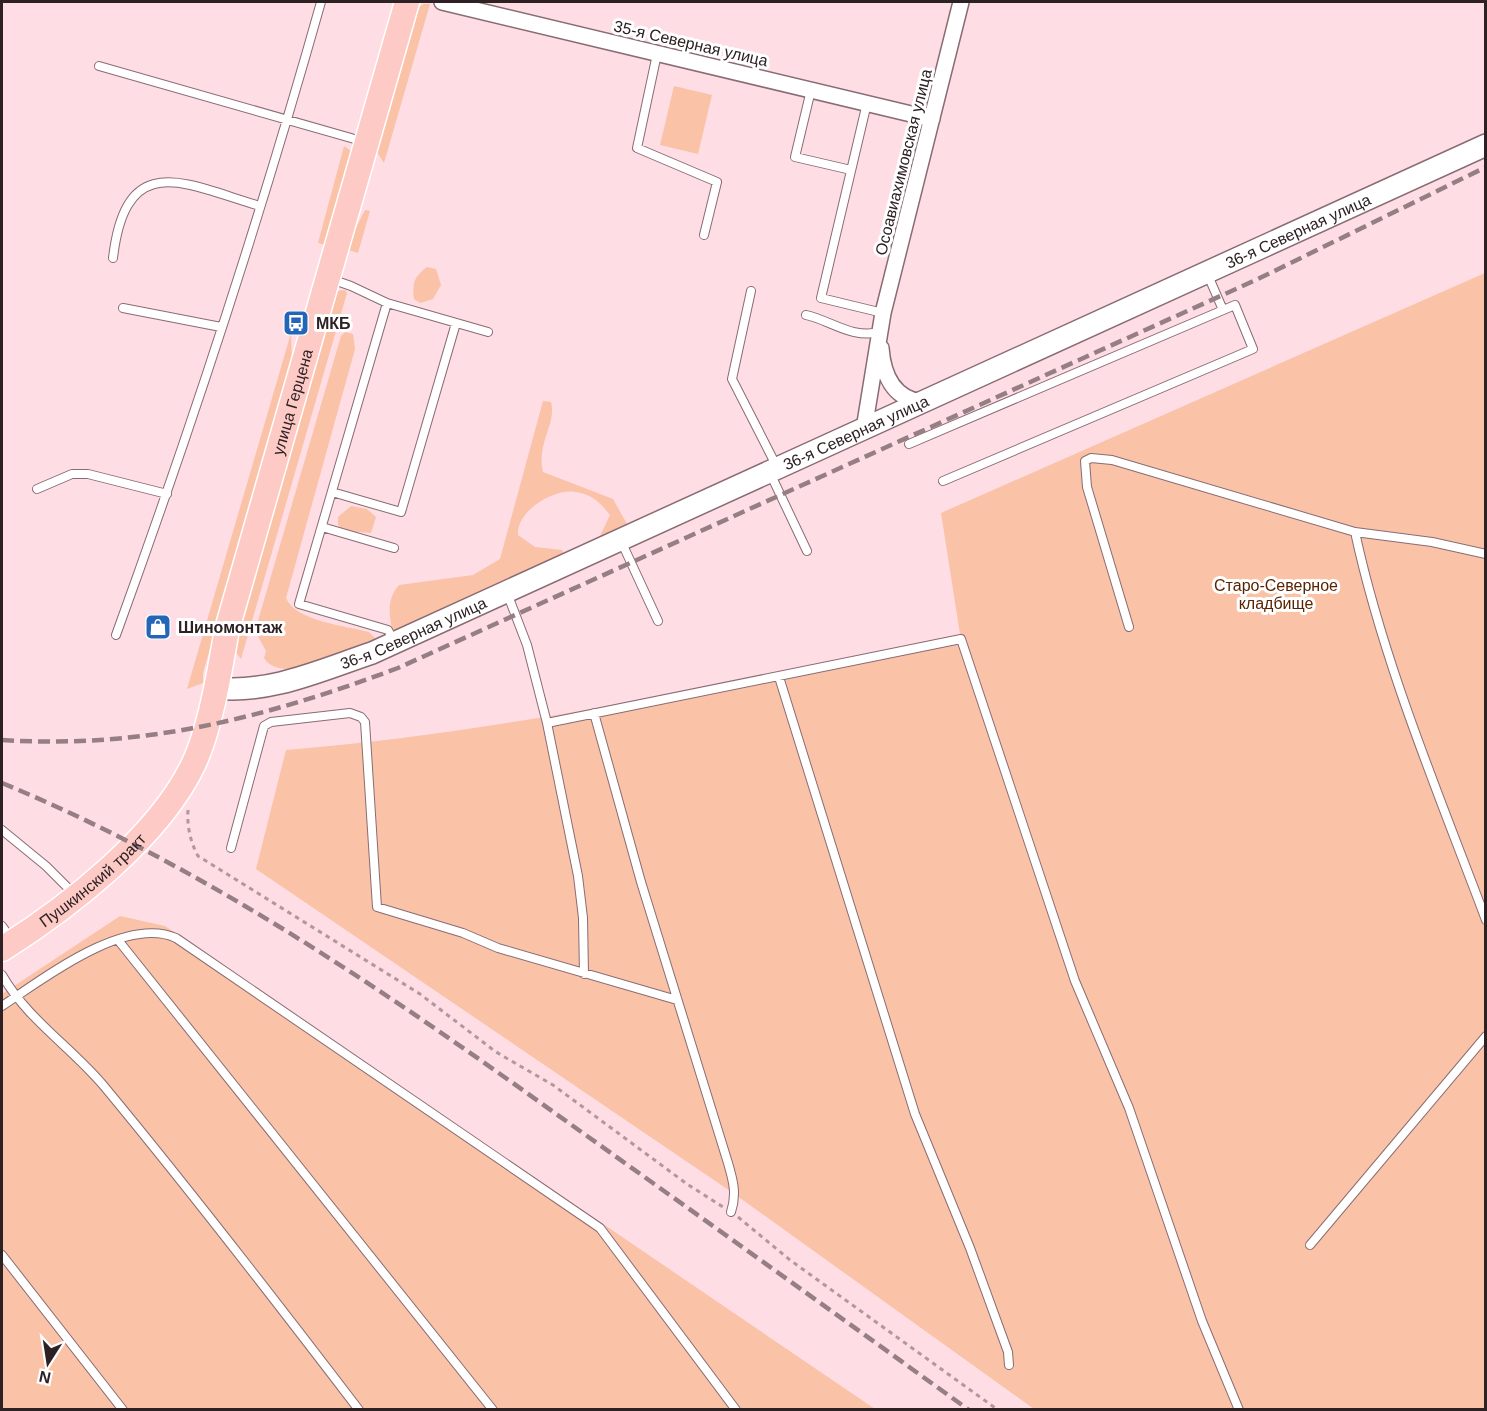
<svg xmlns="http://www.w3.org/2000/svg" width="1487" height="1411" font-family="Helvetica,sans-serif">
<style>
.green{fill:#fac2a7}
.lines{fill:none;stroke-linecap:round;stroke-linejoin:round}
.service-casing{stroke:#896c73;stroke-width:10}
.minor-casing{stroke:#896c73;stroke-width:18}
.secondary-casing{stroke:#896c73;stroke-width:24}
.primary-casing{stroke:#fff;stroke-width:27}
.path{stroke:#b2989e;stroke-width:3;stroke-dasharray:4.5 4.5;stroke-linecap:butt}
.service{stroke:#fff;stroke-width:8}
.minor{stroke:#fff;stroke-width:15}
.secondary{stroke:#fff;stroke-width:21}
.primary{stroke:#fecac5;stroke-width:24}
.rail{stroke:#957f84;stroke-width:4.5;stroke-dasharray:12 6;stroke-linecap:butt}
.labels{text-anchor:middle;stroke-width:6;stroke-linejoin:round;paint-order:stroke}
.street-label{font-size:16px;fill:#2d2124;stroke:#fff}
.poi-label{font-size:16px;font-weight:bold;fill:#2d2124;stroke:#fff;text-anchor:start}
.park-label{font-size:16px;fill:#582403;stroke:#fff}
</style>
<rect width="100%" height="100%" fill="#fedde4"/>
<path class="green" d="M424,4h6l-46,159 -11,-17 44,-138z
M674,86l38,9 -14,59 -38,-9z
M344,146l10,7 -25,93 -11,-3z
M365,210l5,1 -12,42 -13,-4z
M427,267l9,2 5,16 -8,14 -13,4 -6,-4c-2,-16 0,-22 13,-32z
M1485,273v1136h-451l-301,-216 -477,-324 30,-119c228,-18 451,-70 674,-116l-19,-121z
M345,290l2,3 -106,366 -7,-9 -2,-12 97,-338 8,-9z
M345,332l8,2 2,15 -69,249c9,23 60,28 83,34l6,6 1,7c-24,8 -95,41 -112,13l2,-7 -11,-20 86,-295z
M291,333l1,32 -89,308v10l-16,6z
M543,401l8,1c6,22 -15,41 -8,70l70,27 14,25 -28,14 11,-23c-9,-12 -19,-21 -34,-23 -22,-4 -60,19 -58,43l17,12 27,3 3,5 -166,77 -7,-3c-3,-16 -5,-31 7,-44l74,-10 27,-16z
M351,506l16,3 9,8 -5,16 -28,-2 -5,-6v-8z
M120,916l45,10 710,483 -873,1v-416z"/>
<g class="lines">
<g class="service-casing">
<path id="service" d="M657,54l-20,94 80,34 -13,53
M99,66l266,76
M811,90l-16,67 56,13
M867,103l-46,195 62,15
M113,258c13,-110 72,-74 147,-52
M1207,273l16,37
M331,279l20,7 36,17 101,29
M751,291l-19,88 45,88
M387,303l-88,301 89,26 6,12
M123,308l98,19
M806,315c26,6 46,24 74,17
M909,444l326,-139 18,44 -310,132
M770,473l37,78
M37,489l35,-15h16l79,20
M332,492l69,20 55,-189
M322,527l72,21
M1355,532c28,130 84,263 131,388
M621,541l37,80
M507,593l20,52 20,78 31,153 5,42 1,56
M1129,627l-42,-140 -2,-26 6,-3 21,2 243,72 77,10 54,12
M116,635c76,-209 145,-420 205,-633
M779,677l136,437 55,134 38,104 1,13
M594,713l47,169 87,281c5,17 9,31 3,49
M547,723l414,-84 114,342 54,127 73,213 37,89
M2,830l44,36 28,28
M231,848l33,-122 7,-4 79,-9 11,4 4,5 12,185 86,26 35,15 179,52
M2,926l9,13
M118,940l375,470
M2,975c25,44 69,72 101,110 88,106 172,215 256,325
M2,1006c41,-27 123,-91 174,-68l424,290 136,182
M1310,1245l176,-209
M2,1255l121,155"/>
</g>
<g class="minor-casing">
<path id="minor" d="M442,2l490,117
M881,348c2,27 12,50 40,54
M864,429l19,-116 78,-311"/>
</g>
<g class="secondary-casing">
<g id="secondary">
<path id="s1" d="M216,688c54,6 105,-18 156,-35l1114,-508"/>
</g>
</g>
<g class="primary-casing">
<g id="primary">
<path id="s2" d="M2,949c67,-42 158,-113 192,-186 17,-37 26,-94 33,-134l180,-627"/>
</g>
</g>
<path class="path" d="M188,810c-1,16 2,31 10,46l222,138 76,58 57,33 134,99 36,23
M738,1217l52,43 208,150"/>
<use href="#service" class="service"/>
<use href="#minor" class="minor"/>
<use href="#secondary" class="secondary"/>
<use href="#primary" class="primary"/>
<path class="rail" d="M2,740c143,9 262,-22 396,-72l860,-389 228,-112
M2,783c206,85 390,213 571,343 132,94 264,189 396,284"/>
</g>
<defs>
<g id="bus-square" transform="scale(1.35)"><rect x="-9" y="-9" width="18" height="18" rx="4" fill="#2366b7" stroke="#fff"/><path d="M-5-6H5V4H4V6H2V4H-2V6H-4V4H-5ZM-3.5-4V0h7V-4ZM-3.5 1.2v1.5H-2V1.2ZM2 1.2v1.5H3.5V1.2Z" fill="#fff"/></g>
<g id="shop-square" transform="scale(1.35)"><rect x="-9" y="-9" width="18" height="18" rx="4" fill="#2366b7" stroke="#fff"/><path d="M-5-2.5h2.3a2.7 3.5 0 0 1 5.4 0H5L5.5 6h-11ZM-1.5-2.5h3a1.5 2.3 0 0 0-3 0Z" fill="#fff"/></g>
</defs>
<g fill-rule="evenodd">
<use href="#bus-square" x="296" y="323"/>
<use href="#shop-square" x="158" y="627"/>
</g>
<g class="labels">
<g class="street-label">
<text transform="translate(691 43) rotate(13)" y="6">35-я Северная улица</text>
<text transform="translate(903 162) rotate(-76)" y="6">Осоавиахимовская улица</text>
<text dy="6" stroke="none"><textPath href="#s1" startOffset="1179">36-я Северная улица</textPath></text>
<text dy="6" stroke="none"><textPath href="#s2" startOffset="645">улица Герцена</textPath></text>
<text dy="6" stroke="none"><textPath href="#s1" startOffset="693">36-я Северная улица</textPath></text>
<text dy="6" stroke="none"><textPath href="#s1" startOffset="207">36-я Северная улица</textPath></text>
<text dy="6" stroke="none"><textPath href="#s2" startOffset="114">Пушкинский тракт</textPath></text>
</g>
<g class="poi-label">
<text x="316" y="329">МКБ</text>
<text x="178" y="633">Шиномонтаж</text>
</g>
<g class="park-label">
<text x="1276" y="591">Старо-Северное<tspan x="1276" dy="18">кладбище</tspan></text>
</g>
</g>
<rect width="1487" height="1411" fill="none" stroke="#2d2124" stroke-width="6"/>
<g transform="translate(48 1363) rotate(192)" stroke="#ffffff" stroke-width="4.5" paint-order="stroke">
<path d="M0-4.5L10 22L0 15L-10 22Z" fill="#2d2124"/>
<text y="-9" font-size="16" font-weight="bold" text-anchor="middle" fill="#2d2124">N</text>
</g>
</svg>
